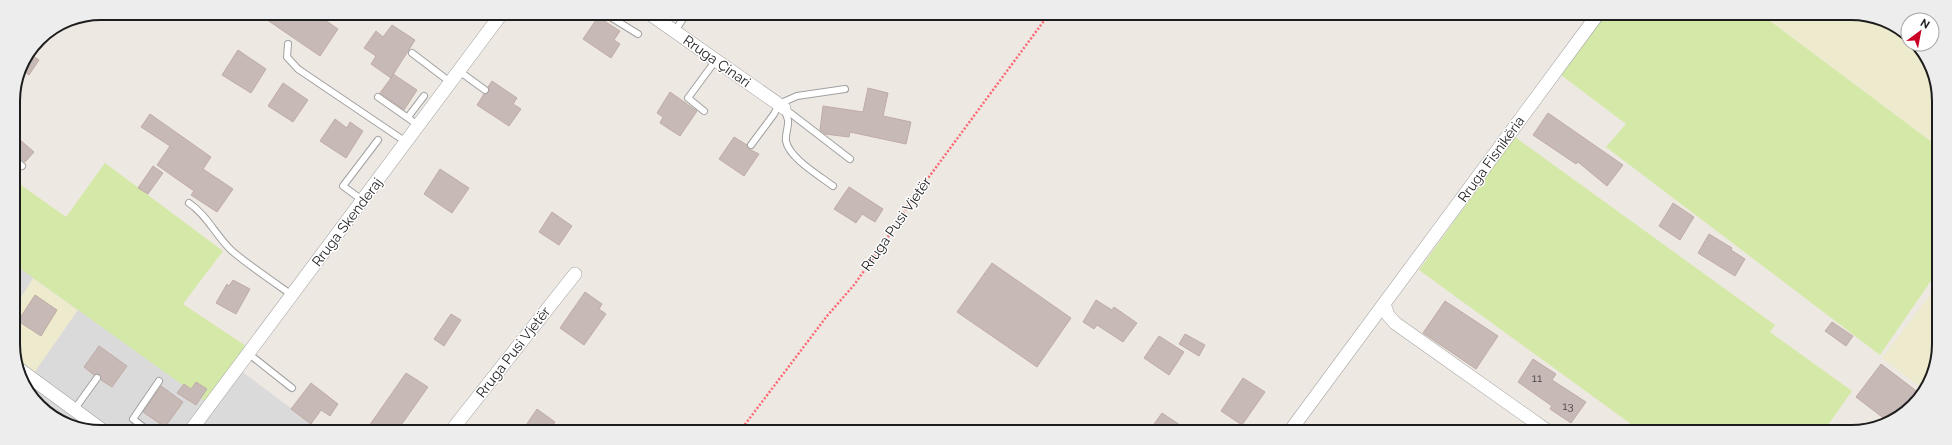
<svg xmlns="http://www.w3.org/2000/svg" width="1952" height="445" font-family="Raleway,sans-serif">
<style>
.residential{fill:#dbdada}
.farmland{fill:#eeeacd}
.grass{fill:#d4e9a7}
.building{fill:#c6b9b6;stroke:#c0aca5}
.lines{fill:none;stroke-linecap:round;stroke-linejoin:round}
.service-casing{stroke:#a1a1a1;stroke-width:8}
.minor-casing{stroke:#a1a1a1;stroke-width:14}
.path{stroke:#fb6773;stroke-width:2.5;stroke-dasharray:2 2;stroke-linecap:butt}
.service{stroke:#fff;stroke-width:6}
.minor{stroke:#fff;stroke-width:13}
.labels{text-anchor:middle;stroke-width:3;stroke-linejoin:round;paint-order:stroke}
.number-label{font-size:12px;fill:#474443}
.street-label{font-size:14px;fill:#1d1d1d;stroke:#fff}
.rim{fill:none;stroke:#1d1d1d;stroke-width:2}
</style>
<rect width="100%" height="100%" fill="#eee8e2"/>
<path class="residential" d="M14,200l307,231 -237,-1 -45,-24 -24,-45z"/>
<path class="farmland" d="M1762,15h106l40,21v8h8l21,40v62z
M33,278l45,32 -44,63 -19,-14 -1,-50z
M1937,286v75l-15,27 -40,-30z"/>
<path class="grass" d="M1604,14l158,1 175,131v126l-57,83 -274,-208 20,-23 -65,-49z
M1515,137l260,188 -5,7 82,59 -29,41h-181l-223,-162z
M105,163l118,88 -40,53 63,42 -41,55 -191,-137v-84l52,37z"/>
<path class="building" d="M257,13h58l23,16 -18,27z
M598,17l22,14 -6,9 6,4 -9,14 -28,-19z
M392,25l23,15 -24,38 2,-4 24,16 -13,20 -24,-17 11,-15 -20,-14 5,-8 -12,-8 12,-17 7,6z
M238,50l28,19 -15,24 -29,-18z
M29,53l10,7 -10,15 -9,-7z
M492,81l25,17 -4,6 8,5 -12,17 -32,-21 7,-11 5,-2 -1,-5z
M283,83l25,17 -15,22 -25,-16z
M868,88l20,5 -5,23 28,6 -5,22 -56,-12 -1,5 -24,-3 -5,-4 3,-24 40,6z
M670,92l27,19 -17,25 -20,-13 3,-6 -6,-4z
M1548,113l75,52 -16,21 -29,-24 -2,2 -43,-29z
M150,114l61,43 -8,12 30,20 -16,23 -26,-17 3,-4 -37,-26 13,-19 -29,-19z
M335,119l12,9 3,-6 13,9 -17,27 -26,-17z
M734,137l13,8 2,4 10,5 -15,22 -25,-17z
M19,139l15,13 -9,10 -11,-8 -1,-9z
M153,166l10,7 -15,21 -10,-6z
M440,169l29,19 -17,25 -28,-19z
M849,187l34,22 -8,13 -13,-8 -6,9 -22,-14z
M1673,203l21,14 -14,23 -21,-14z
M552,212l20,14 -13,19 -20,-13z
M1709,234l23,14 -1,2 14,9 -10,17 -37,-23z
M992,263l79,55 -34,49 -80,-55z
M233,280l17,9 -14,25 -20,-11 11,-19 2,2z
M585,292l17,12 -3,5 7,5 -22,31 -24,-17z
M35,295l22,15 -16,26 -23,-15z
M1096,300l16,10 2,-3 23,16 -14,19 -26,-17 -3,4 -11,-7z
M1445,301l53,35 -22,33 -53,-36z
M451,314l10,6 -17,26 -10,-7z
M1832,322l21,14 -7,10 -21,-15z
M1185,334l20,11 -6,11 -20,-12z
M1159,336l25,16 -15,23 -25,-17z
M99,346l28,20 -15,21 -11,-7 -2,-6 -5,1 -10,-8z
M1533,359l23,15 -4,6 34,22 -15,21 -21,-14 2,-3 -34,-24z
M1881,364l38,29 -10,17 -23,10 -30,-23z
M406,373l22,14 -31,44h-21l-7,-5z
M1243,378l22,14 -23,33 -21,-14z
M196,382l11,7 -11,16 -19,-12 7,-9 7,5z
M311,383l27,21 -8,12 -9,-6 -10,14 -20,-15z
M161,386l22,16 -18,25 -22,-15z
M537,409l18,13 -6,9h-27z
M1162,413l27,18h-40z"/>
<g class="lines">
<g class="service-casing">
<path id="service" d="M604,13l34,21
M675,31l11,-17
M288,44l-1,13 11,12 108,73
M412,53l38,29
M459,71l26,19
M378,97l40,28
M784,108c1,4 3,8 4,12 1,6 -3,14 -2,21 3,17 34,35 47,45
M785,109l65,50
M704,111l-16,-13 28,-38
M408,117l16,-21
M751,145l23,-31 5,-10 18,-8 48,-7
M14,159l8,7
M362,200l-19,-14 35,-46
M189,203c18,12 27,33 43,48 19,16 40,30 60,44
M249,354l43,34
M74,410l23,-32
M147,430l-14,-11 26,-38"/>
</g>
<g class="minor-casing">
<path id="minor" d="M650,14l134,94
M1384,304l4,11 7,8 154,109
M19,369l83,61
M191,430l311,-417
M451,431l124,-157
M1290,431l308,-417"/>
</g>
<path class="path" d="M740,431l87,-115 27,-31 36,-51 19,-30 140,-190"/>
<use href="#service" class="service"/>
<use href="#minor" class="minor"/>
</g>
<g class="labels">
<g class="number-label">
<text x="1537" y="382">11</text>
<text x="1568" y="410">13</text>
</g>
<g class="street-label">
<text transform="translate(717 61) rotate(35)" y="5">Rruga Çinari</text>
<text transform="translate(1491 159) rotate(-54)" y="5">Rruga Fisnikëria</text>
<text transform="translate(347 222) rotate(-53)" y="5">Rruga Skenderaj</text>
<text transform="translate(896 224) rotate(-55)" y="5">Rruga Pusi Vjetër</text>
<text transform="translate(513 352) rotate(-52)" y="5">Rruga Pusi Vjetër</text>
</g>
</g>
<path d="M0 0H1952V445H0ZM101 20H1851A81 81 0 0 1 1932 101V344A81 81 0 0 1 1851 425H101A81 81 0 0 1 20 344V101A81 81 0 0 1 101 20Z" fill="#ededed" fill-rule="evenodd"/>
<path class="rim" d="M101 20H1851A81 81 0 0 1 1932 101V344A81 81 0 0 1 1851 425H101A81 81 0 0 1 20 344V101A81 81 0 0 1 101 20Z"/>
<g transform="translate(1920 32) rotate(32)"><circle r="19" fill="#ffffff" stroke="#a5a5a5"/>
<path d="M0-3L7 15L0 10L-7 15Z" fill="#ca0025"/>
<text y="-6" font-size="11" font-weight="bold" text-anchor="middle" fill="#1d1d1d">N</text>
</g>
</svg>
